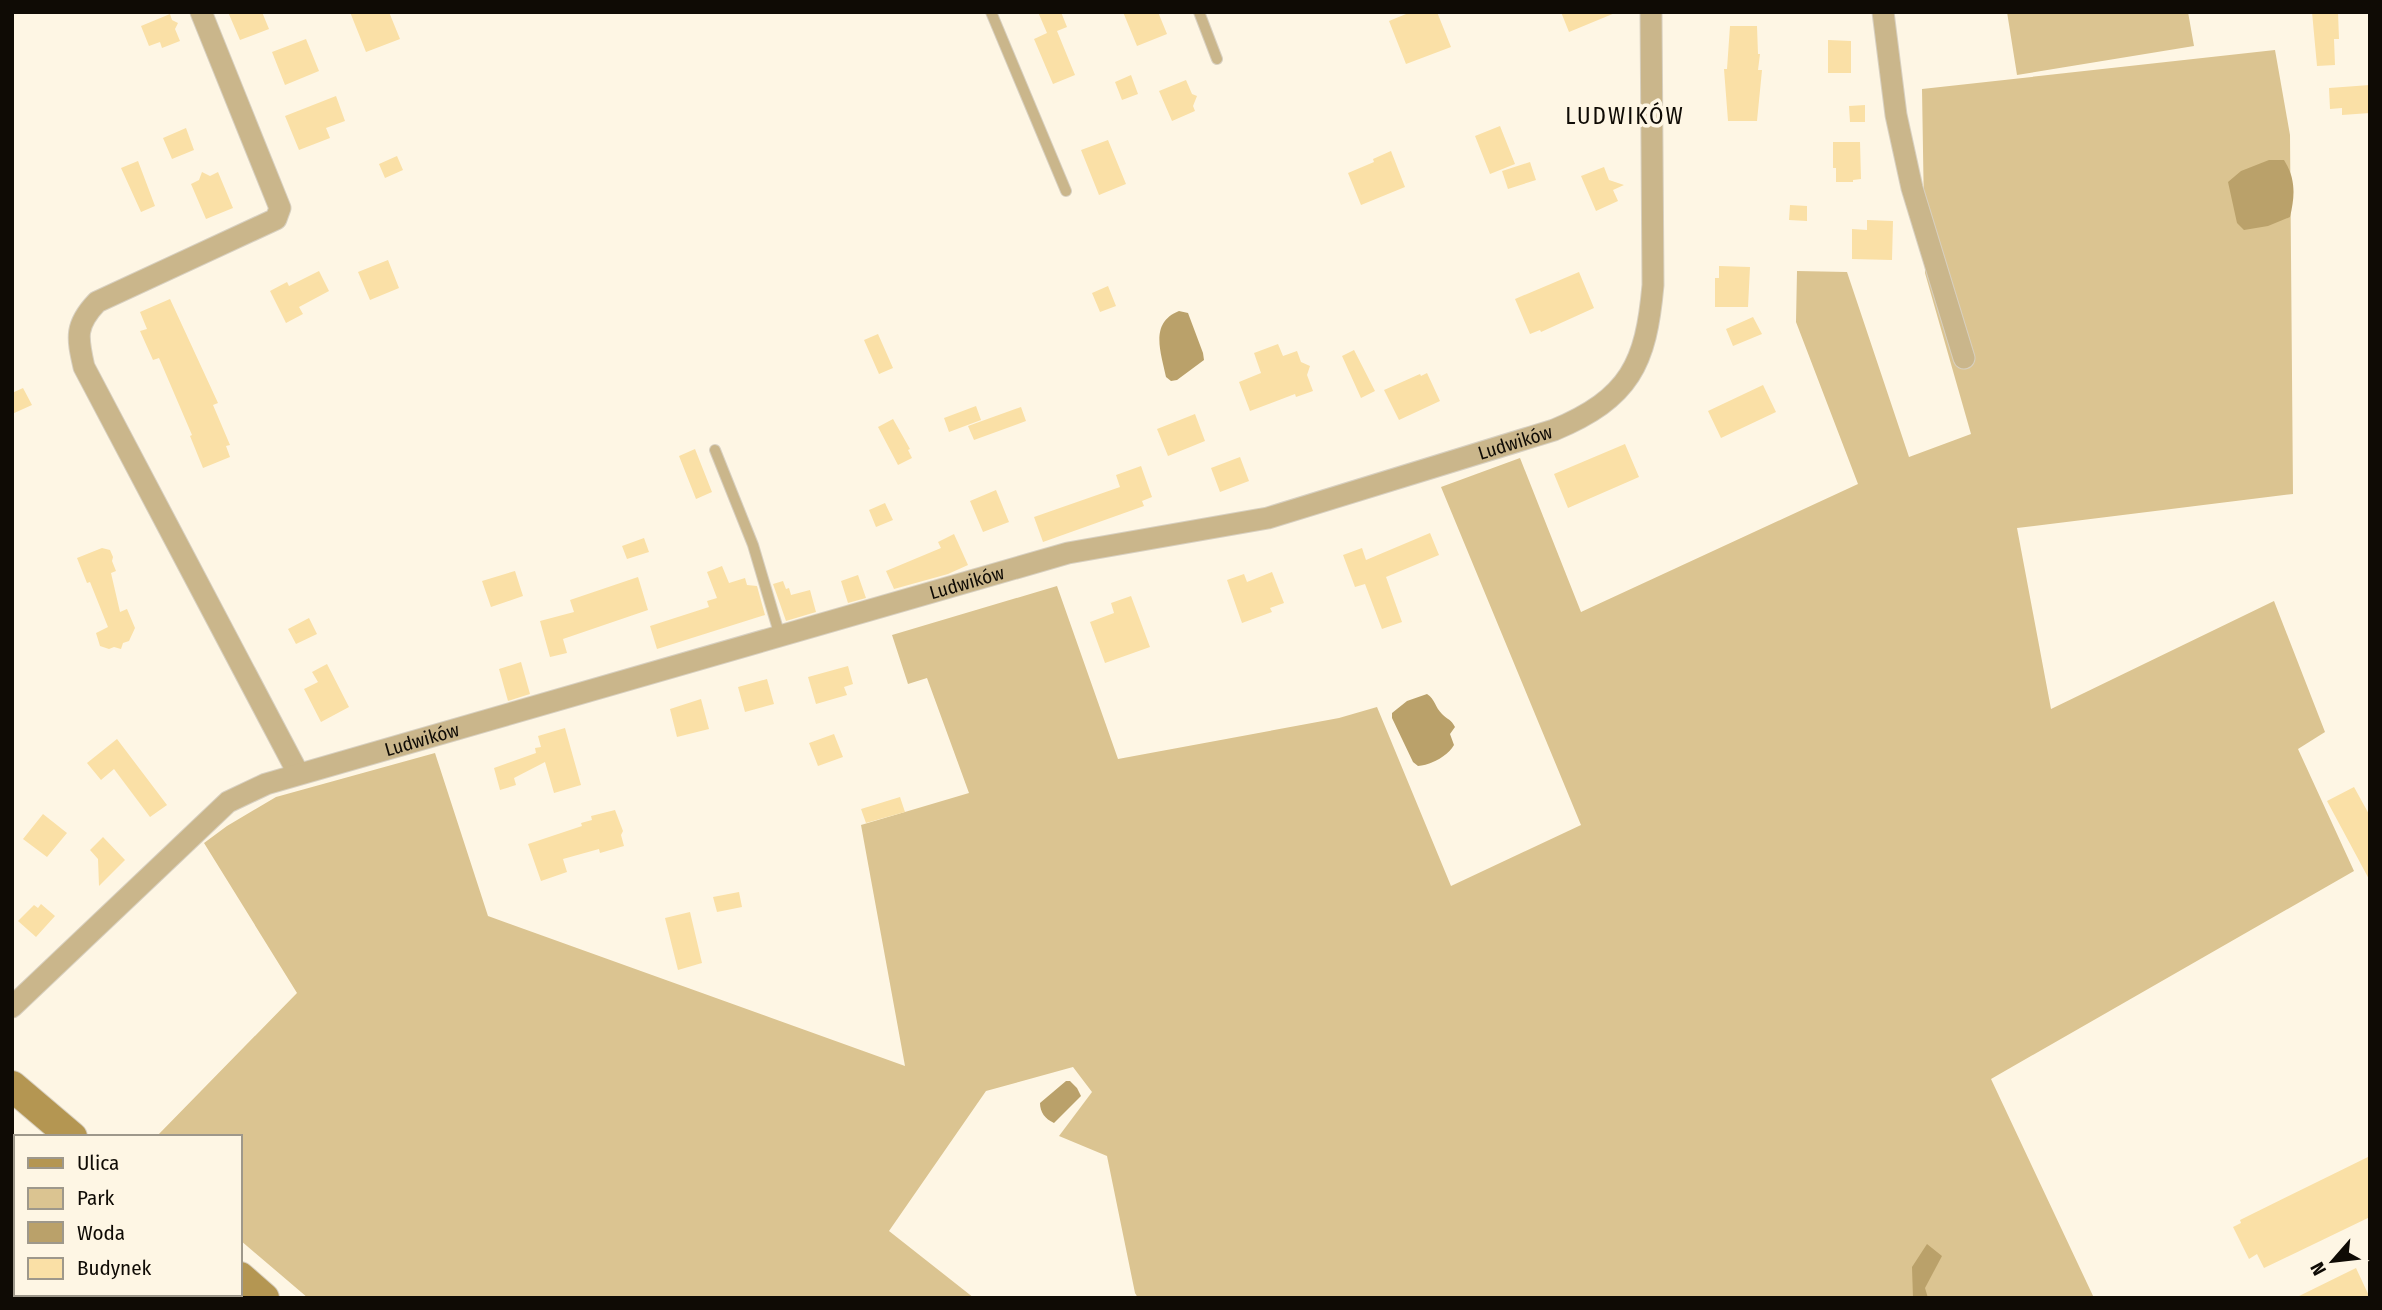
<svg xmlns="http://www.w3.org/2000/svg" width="2382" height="1310" font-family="'Fira Sans Condensed',sans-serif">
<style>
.green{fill:#dbc491}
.water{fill:#baa16a}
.building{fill:#fae0a6}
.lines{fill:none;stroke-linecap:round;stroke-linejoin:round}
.lane-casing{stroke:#d8d0c0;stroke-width:12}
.street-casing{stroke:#d8d0c0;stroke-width:23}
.secondary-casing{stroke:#d8d0c0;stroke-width:32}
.lane{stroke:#cab68b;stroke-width:10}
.street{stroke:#cab68b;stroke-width:21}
.secondary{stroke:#b49652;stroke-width:30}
.labels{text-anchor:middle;stroke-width:7;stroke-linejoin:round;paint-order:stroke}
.street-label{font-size:19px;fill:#0f0b05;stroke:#fef6e4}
.quarter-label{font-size:23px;letter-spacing:2px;fill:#0f0b05;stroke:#fef6e4}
</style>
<rect width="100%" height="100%" fill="#fef6e4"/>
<path class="green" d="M2007,12h181l6,34 -177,29z
M2275,50l15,85 3,359 -276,34 34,181 223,-108 51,131 -27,17 56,122 -363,208 103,219h-956l-3,-5 -28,-137 -48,-20 33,-44 -19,-25 -87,24 -97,140 85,67h-666l-68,-58v-103h-84l141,-144 -93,-150 23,-17 49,-29 159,-44 53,163 417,150 -44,-241 108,-32 -42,-115 -19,6 -16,-49 165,-49 61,173 221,-41 38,-11 74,179 130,-61 -140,-338 79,-29 61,154 277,-128 -62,-162 1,-51 50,1 62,185 62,-23 -46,-161 -3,-184z
M26,1294h190l4,4h-200z"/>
<path class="water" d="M2269,160h15c12,19 11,36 6,57l-22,9 -24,4 -7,-7 -9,-41 13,-11z
M1179,311l9,2 15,40 1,7 -27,20 -6,1 -5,-4c-5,-25 -17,-54 13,-66z
M1427,694c8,5 8,13 15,20 6,6 9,5 13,13l-5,7 4,11c-6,11 -23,20 -36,21l-5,-4 -21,-44v-5l15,-12z
M1066,1081h4l7,7 4,8 -27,27c-9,-4 -14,-11 -14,-20z
M1927,1244l15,12 -17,32 3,10h-15l-1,-31z"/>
<path class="building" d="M228,12h34l7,17 -29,11z
M350,12h39l11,27 -34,13z
M1038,12h23l6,15 -10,4 18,44 -22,9 -19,-45 13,-6z
M1123,12h35l9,22 -30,12z
M1411,12h26l14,35 -45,17 -17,-43z
M1561,12h54v1l-46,19z
M2312,12h26l1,27h-5l1,26 -18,1z
M170,14l2,6 6,3 -3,6 5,12 -18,7 -2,-6 -11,4 -8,-20z
M1730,26h27l1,28h2l-2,16h4l-5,51h-29l-4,-52h3z
M306,39l13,32 -34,14 -13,-33z
M1828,40l23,1v32h-23z
M1131,75l7,19 -16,6 -7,-18z
M1186,80l6,14 5,2 -4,10 2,5 -23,10 -13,-30z
M2370,85v28l-28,2v-7l-12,1 -1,-21z
M336,96l9,25 -19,7 4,10 -31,12 -14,-34z
M1865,105v17h-15l-1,-16z
M1500,126l15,38 -25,10 -15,-38z
M186,128l8,22 -22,9 -9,-21z
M1108,140l18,44 -27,11 -18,-45z
M1833,142h27l1,37 -8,1v2h-17v-14h-3z
M1391,151l14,36 -44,18 -13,-32 26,-11 -1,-3z
M397,156l6,14 -18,8 -6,-14z
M138,161l17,45 -14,6 -20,-44z
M1530,162l6,18 -28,9 -6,-18z
M1604,167l5,13 15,5 -11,5 5,11 -22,10 -15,-35z
M202,172l8,4 8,-4 15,36 -27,11 -15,-35 8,-4z
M1790,205l17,1v15l-18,-1z
M1867,220l26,1 -1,39 -40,-1v-30l15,1z
M388,260l11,28 -29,12 -12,-28z
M1719,266l31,1 -2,40h-33v-29h4z
M319,271l10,20 -30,16 4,7 -17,9 -16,-32 17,-9 2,4z
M1579,272l15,36 -53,24 -1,-2 -10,4 -15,-35z
M1108,286l8,20 -16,6 -8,-19z
M170,299l48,104 -5,2 17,40 -4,1 4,11 -27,11 -13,-32 2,-1 -33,-77 -6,2 -13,-29 7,-2 -7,-17z
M1753,317l9,17 -29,12 -7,-17z
M878,334l15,34 -14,6 -15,-34z
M1278,344l5,12 14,-5 4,11 9,4 -3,9 6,16 -17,6 -1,-3 -45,17 -11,-29 22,-9 -7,-20z
M1354,350l21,41 -14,7 -19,-42z
M1427,373l13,28 -41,19 -15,-30 36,-16 1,2z
M1763,385l13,27 -55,26 -13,-27z
M23,388l9,17 -20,9v-21z
M976,406l5,14 -32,12 -5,-14z
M1021,407l5,14 -52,19 -6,-14z
M1195,414l10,27 -37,15 -11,-27z
M893,419l17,30 -2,1 4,8 -14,7 -20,-38z
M1625,444l14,33 -71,31 -14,-34z
M695,449l17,43 -16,7 -17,-43z
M1240,457l9,24 -29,11 -9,-24z
M1141,466l11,31 -10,4 2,5 -101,36 -9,-25 86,-30 -4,-12z
M996,490l13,32 -26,10 -13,-31z
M885,503l8,17 -17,7 -7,-17z
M1430,533l9,22 -53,22 16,45 -20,7 -17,-45 -10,3 -12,-32 19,-7 4,12z
M954,534l14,31 -20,9 -54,15 -8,-18 55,-23 -3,-6z
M644,538l5,14 -22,7 -5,-13z
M102,548l8,2 3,7 -1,4 4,10 -5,2 9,39 7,-3 8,19 -6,13 -6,2 -2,6 -7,-2 -5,2 -9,-3 -4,-13 12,-6 -18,-45 -3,1 -10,-25z
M722,566l7,17 16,-5 2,7 10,1 8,29 -108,34 -7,-23 59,-19 -2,-6 10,-3 -10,-26z
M515,571l8,25 -32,11 -9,-26z
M1272,572l12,31 -14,5 2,4 -30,11 -15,-43 17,-6 3,8z
M858,575l8,23 -18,5 -7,-22z
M638,577l10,33 -85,29 4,14 -17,4 -10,-36 34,-9 -4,-12z
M783,581l3,8 3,-1 2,7 19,-5 6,22 -30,9 -13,-37z
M1131,596l19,51 -45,16 -15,-41 24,-9 -3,-10z
M309,618l8,16 -21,10 -8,-15z
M521,662l9,32 -22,7 -9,-32z
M327,664l22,43 -28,15 -17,-33 14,-7 -6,-10z
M848,666l5,18 -9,3 3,8 -31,9 -8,-27z
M767,679l7,25 -29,8 -7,-25z
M701,699l8,30 -32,8 -7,-28z
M565,728l16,57 -27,8 -9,-31 -31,16 2,7 -16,5 -6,-22 42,-15 -1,-5 6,-1 -3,-11z
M834,734l9,23 -25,9 -9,-23z
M117,739l50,66 -17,12 -36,-48 -13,11 -14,-17z
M2354,787l16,29v65l-43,-80z
M900,797l5,15 -39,11 -5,-14z
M615,810l8,21 -2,4 3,11 -24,7 -1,-4 -36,10 4,13 -26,9 -13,-37 54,-18 -1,-3 11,-3 -1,-4z
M43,814l24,19 -20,24 -24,-18z
M103,837l22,23 -26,26 -1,-27 -8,-9z
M739,892l3,15 -25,5 -4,-15z
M41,904l14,12 -19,21 -18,-16 16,-16 4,3z
M690,912l12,51 -24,7 -13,-52z
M2370,1156v61l-106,51 -7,-14 -8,5 -16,-32 8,-4 -1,-3z
M2356,1268l14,30h-75z"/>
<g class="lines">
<g class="lane-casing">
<path id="lane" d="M991,12l75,179
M1199,12l18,47
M715,450l38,95 27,91"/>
</g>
<g class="street-casing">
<g id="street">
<path d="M201,12l79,196 -4,11 -179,83c-22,23 -20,35 -13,65l214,406"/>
<path d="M1883,12l13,103 16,73 52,170"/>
<path id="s1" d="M12,1007l216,-205 38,-18 802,-231 200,-35 286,-88c76,-32 92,-66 99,-145l-2,-273"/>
</g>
</g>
<g class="secondary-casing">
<path id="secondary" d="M12,1086l60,51
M240,1277l24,21"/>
</g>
<use href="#lane" class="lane"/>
<use href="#street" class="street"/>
<use href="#secondary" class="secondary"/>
</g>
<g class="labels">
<g class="street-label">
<text dy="7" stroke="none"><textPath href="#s1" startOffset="1636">Ludwików</textPath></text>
<text dy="7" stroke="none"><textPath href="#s1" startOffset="1069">Ludwików</textPath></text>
<text dy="7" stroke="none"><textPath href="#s1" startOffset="502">Ludwików</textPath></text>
</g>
<g class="quarter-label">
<text x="1625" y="124">LUDWIKÓW</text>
</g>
</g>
<rect width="2382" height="1310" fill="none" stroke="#0f0b05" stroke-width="28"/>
<rect x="14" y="1135" width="228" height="161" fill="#fef6e4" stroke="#9e988b" stroke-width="2"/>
<rect x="28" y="1158" width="35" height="10" fill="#b49652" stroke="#9e988b" stroke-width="2"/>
<text x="77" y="1170" font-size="21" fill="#0f0b05">Ulica</text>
<rect x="28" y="1188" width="35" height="21" fill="#dbc491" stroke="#9e988b" stroke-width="2"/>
<text x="77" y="1205" font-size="21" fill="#0f0b05">Park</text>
<rect x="28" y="1222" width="35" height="21" fill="#baa16a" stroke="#9e988b" stroke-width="2"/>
<text x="77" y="1240" font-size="21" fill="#0f0b05">Woda</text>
<rect x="28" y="1258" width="35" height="21" fill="#fae0a6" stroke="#9e988b" stroke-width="2"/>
<text x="77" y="1275" font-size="21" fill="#0f0b05">Budynek</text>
<g transform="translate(2333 1261) rotate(242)" stroke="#fef6e4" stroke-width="5" paint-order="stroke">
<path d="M0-5L12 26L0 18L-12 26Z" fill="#0f0b05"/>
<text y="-10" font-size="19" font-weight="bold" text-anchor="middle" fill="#0f0b05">N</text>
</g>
</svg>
